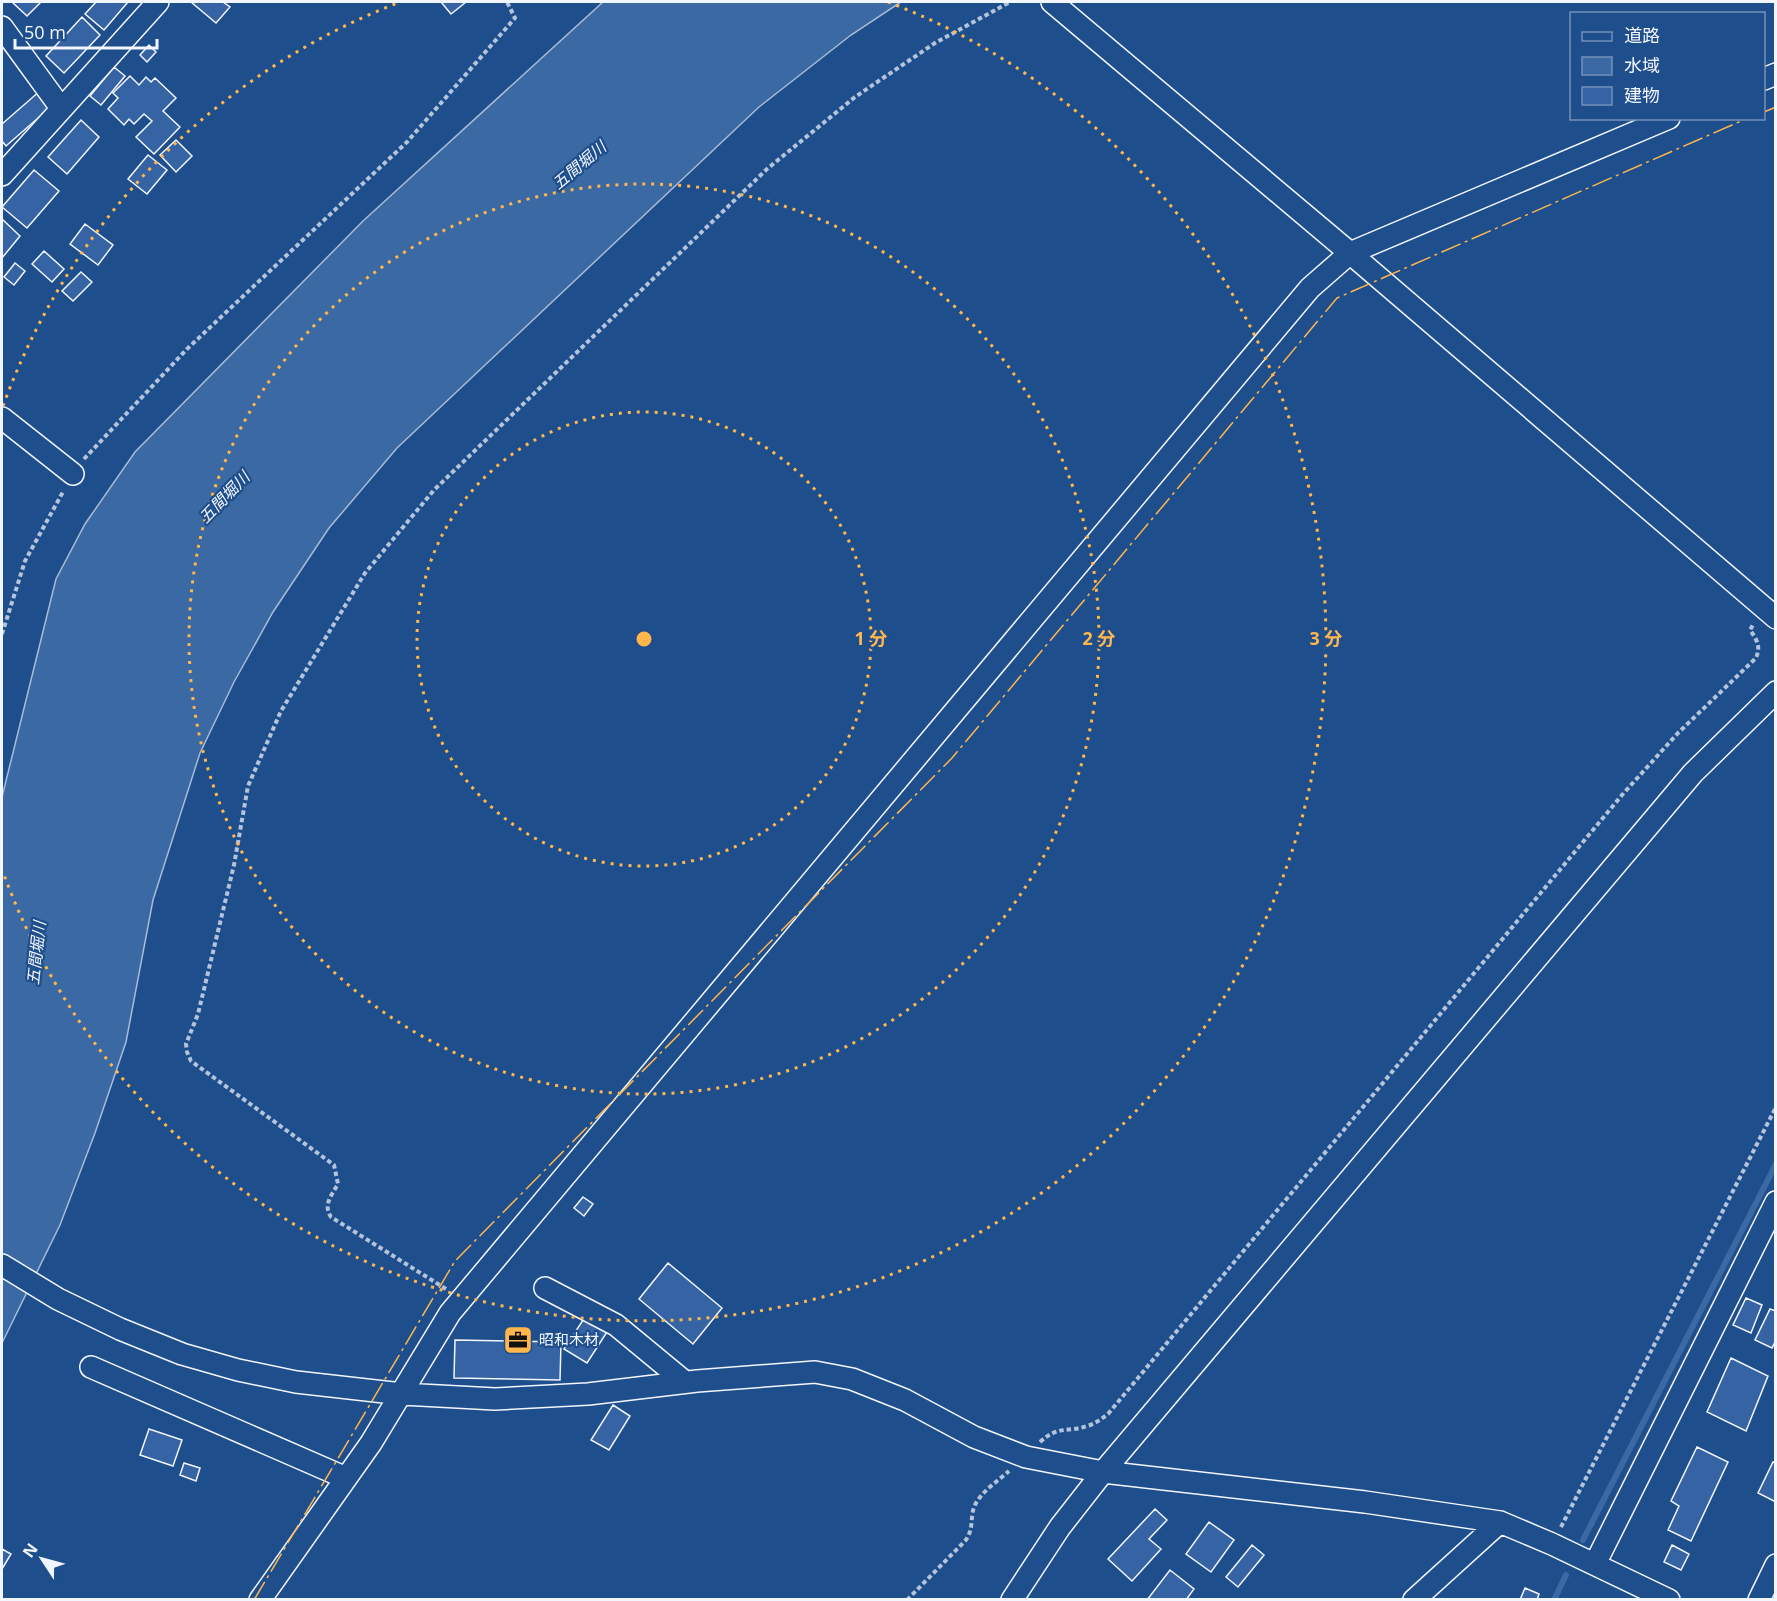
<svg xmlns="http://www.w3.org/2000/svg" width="1777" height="1601" font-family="'Open Sans','Noto Sans JP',sans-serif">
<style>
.water{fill:#3b69a3;stroke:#a8bbd7;stroke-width:1.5}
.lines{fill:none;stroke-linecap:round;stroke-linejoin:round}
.stream{stroke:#3b69a3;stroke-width:6}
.building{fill:#3563a3;stroke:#f2f6ff;stroke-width:1.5}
.minor-casing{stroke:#f2f6ff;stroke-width:24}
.path{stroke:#b3c4dc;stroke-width:4;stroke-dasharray:4.5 3;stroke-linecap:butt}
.minor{stroke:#1f4e8c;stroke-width:21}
.power{stroke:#ffb74d;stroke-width:1.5;stroke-dasharray:21 4.5 3 4.5;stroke-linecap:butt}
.ring{fill:none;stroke:#ffb74d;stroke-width:3;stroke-dasharray:3 6}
.labels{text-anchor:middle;stroke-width:4.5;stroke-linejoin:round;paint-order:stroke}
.poi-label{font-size:15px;fill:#f2f6ff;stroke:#1f4e8c;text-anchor:start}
.water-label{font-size:16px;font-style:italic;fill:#f2f6ff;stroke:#1f4e8c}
.centre{fill:#ffb74d;stroke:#1f4e8c;stroke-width:3}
.ring-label{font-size:18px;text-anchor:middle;font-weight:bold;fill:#ffb74d;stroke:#1f4e8c;stroke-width:4.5;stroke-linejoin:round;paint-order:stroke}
</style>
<rect width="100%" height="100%" fill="#1f4e8c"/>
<path class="water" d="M603,2h298l-50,33 -92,72 -362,341 -68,80 -56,84 -39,70 -34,71 -47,147 -27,142 -31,91 -35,92 -58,118v-546l54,-218 29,-55 50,-72 228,-231z"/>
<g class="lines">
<path class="stream" d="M1583,1540l193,-376
M1554,1600l12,-25"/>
</g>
<path class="building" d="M12,2h29l-14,14z
M96,2h32l-24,28 -19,-16z
M191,2h32l7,5 -14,16z
M441,2h25l-15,12z
M82,17l18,18 -36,38 -18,-17z
M149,45l7,7 -9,10 -7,-7z
M114,67l11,9 -24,29 -11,-9z
M130,76l9,9 7,-8 5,5 4,-4 21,20 -13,13 17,16 -26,27 -18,-17 16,-16 -8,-7 -10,10 -5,-5 -5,6 -16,-16 10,-11 -5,-5z
M41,90l12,15 -47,41 -4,-5v-17z
M81,120l18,17 -32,37 -19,-17z
M176,140l16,16 -16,16 -16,-17z
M148,155l19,15 -20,24 -19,-15z
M34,170l25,21 -32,37 -25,-21z
M2,219l18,17 -18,22z
M85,224l28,21 -15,20 -28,-21z
M44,251l20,18 -12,13 -20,-18z
M15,263l10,8 -11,14 -10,-8z
M81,272l11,10 -19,19 -11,-10z
M583,1197l10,7 -9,12 -10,-8z
M668,1263l54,45 -29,36 -54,-45z
M1746,1298l16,7 -11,28 -18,-8z
M1770,1309l6,2v29l-4,8 -17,-8z
M585,1317l22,15 -20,31 -23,-14z
M455,1340l106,2 -1,38 -106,-2z
M1731,1358l37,18 -22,55 -39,-19z
M613,1405l17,11 -21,34 -18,-10z
M149,1429l33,11 -9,26 -33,-11z
M1697,1447l31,15 -37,79 -23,-11 11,-24 -8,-5z
M1773,1462l3,1v39l-18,-9z
M184,1463l16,5 -4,13 -16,-6z
M1155,1509l12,11 -18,19 12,10 -29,32 -24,-22z
M1209,1522l25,18 -23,32 -25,-18z
M1252,1545l12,10 -26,32 -12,-10z
M1672,1545l17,9 -8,16 -17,-8z
M2,1549l9,5 -9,15z
M1170,1570l24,19 -8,11h-39z
M1525,1588l14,6 -2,6h-17z"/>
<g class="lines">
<g class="minor-casing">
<path id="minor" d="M1052,2l298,251 426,365
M2,27l59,81
M1764,79l12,-5
M2,175l156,-173
M2,418l71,56
M2,1265l56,34 62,30 62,25 56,16 58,12 106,12 93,5 93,-5 109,-13 118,-9 37,7 53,21 69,37 52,20 77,15 262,30 135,20 52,22 117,56
M545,1288l71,37 69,57
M91,1367l255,111
M1595,1564l181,-362
M260,1600l111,-157 79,-130 860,-1025 40,-35 319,-135
M1012,1600l48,-73 43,-55 590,-699 83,-81
M1414,1600l86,-78
M1759,1600l17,-35"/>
</g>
<path class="path" d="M84,459l103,-110 220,-207 108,-124 -8,-16
M2,634l23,-73 39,-71
M446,1289l-115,-72c-8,-12 0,-21 7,-33l-4,-19 -143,-104 -4,-9 -1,-8 12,-30 36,-149 14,-79 33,-75 84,-138 69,-83 333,-321 88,-72 80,-54 75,-41
M1040,1442c19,-17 26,-9 47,-16 8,-2 14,-7 21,-12l514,-619 56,-62 78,-75c5,-12 1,-18 -6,-28l4,-7
M1561,1527l215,-420
M907,1600l58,-59c10,-13 4,-23 10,-36 7,-14 23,-24 34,-34"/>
<use href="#minor" class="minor"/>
<path class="power" d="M1764,112l12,-5
M254,1600l201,-339 497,-503 385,-460 411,-180"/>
</g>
<g class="ring">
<circle cx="644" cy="639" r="227"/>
<circle cx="644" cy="639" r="455"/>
<path d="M3 406A682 682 0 0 1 400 2M888 2A682 682 0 1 1 3 872"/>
</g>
<defs>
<g id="office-square" transform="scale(1.5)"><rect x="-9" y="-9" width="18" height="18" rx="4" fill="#ffb74d" stroke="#1f4e8c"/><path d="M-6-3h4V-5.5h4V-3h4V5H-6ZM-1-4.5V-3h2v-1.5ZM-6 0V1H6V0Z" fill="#111"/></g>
</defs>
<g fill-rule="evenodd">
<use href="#office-square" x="518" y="1340"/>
</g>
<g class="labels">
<g class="poi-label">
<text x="539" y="1345">昭和木材</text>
</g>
<g class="water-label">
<text transform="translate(579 165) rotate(-40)" y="6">五間堀川</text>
<text transform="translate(224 497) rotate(-46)" y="6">五間堀川</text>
<text transform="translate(36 953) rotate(-84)" y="6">五間堀川</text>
</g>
</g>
<circle cx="644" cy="639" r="9" class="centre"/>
<g class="ring-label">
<text x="871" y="645">1 分</text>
<text x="1099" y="645">2 分</text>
<text x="1326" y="645">3 分</text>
</g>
<rect width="1777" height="1601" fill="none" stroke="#f2f6ff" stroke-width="6"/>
<rect x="1570" y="12" width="195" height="108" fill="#1f4e8c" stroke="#7391ba" stroke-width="1.5"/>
<rect x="1582" y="32" width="30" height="9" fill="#1f4e8c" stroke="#7391ba" stroke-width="1.5"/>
<text x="1624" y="42" font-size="18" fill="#f2f6ff">道路</text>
<rect x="1582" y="57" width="30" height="18" fill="#3b69a3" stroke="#7391ba" stroke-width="1.5"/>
<text x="1624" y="72" font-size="18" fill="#f2f6ff">水域</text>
<rect x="1582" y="87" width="30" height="18" fill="#3563a3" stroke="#7391ba" stroke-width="1.5"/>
<text x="1624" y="102" font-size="18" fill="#f2f6ff">建物</text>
<g transform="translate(42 1559) rotate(306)" stroke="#1f4e8c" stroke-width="4.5" paint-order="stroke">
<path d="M0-4.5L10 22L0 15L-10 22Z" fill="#f2f6ff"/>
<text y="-9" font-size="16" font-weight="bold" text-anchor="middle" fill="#f2f6ff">N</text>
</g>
<path d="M15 39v9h142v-9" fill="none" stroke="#f2f6ff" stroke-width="3"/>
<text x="24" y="39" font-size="18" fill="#f2f6ff" stroke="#1f4e8c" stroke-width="4.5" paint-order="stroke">50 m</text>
</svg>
